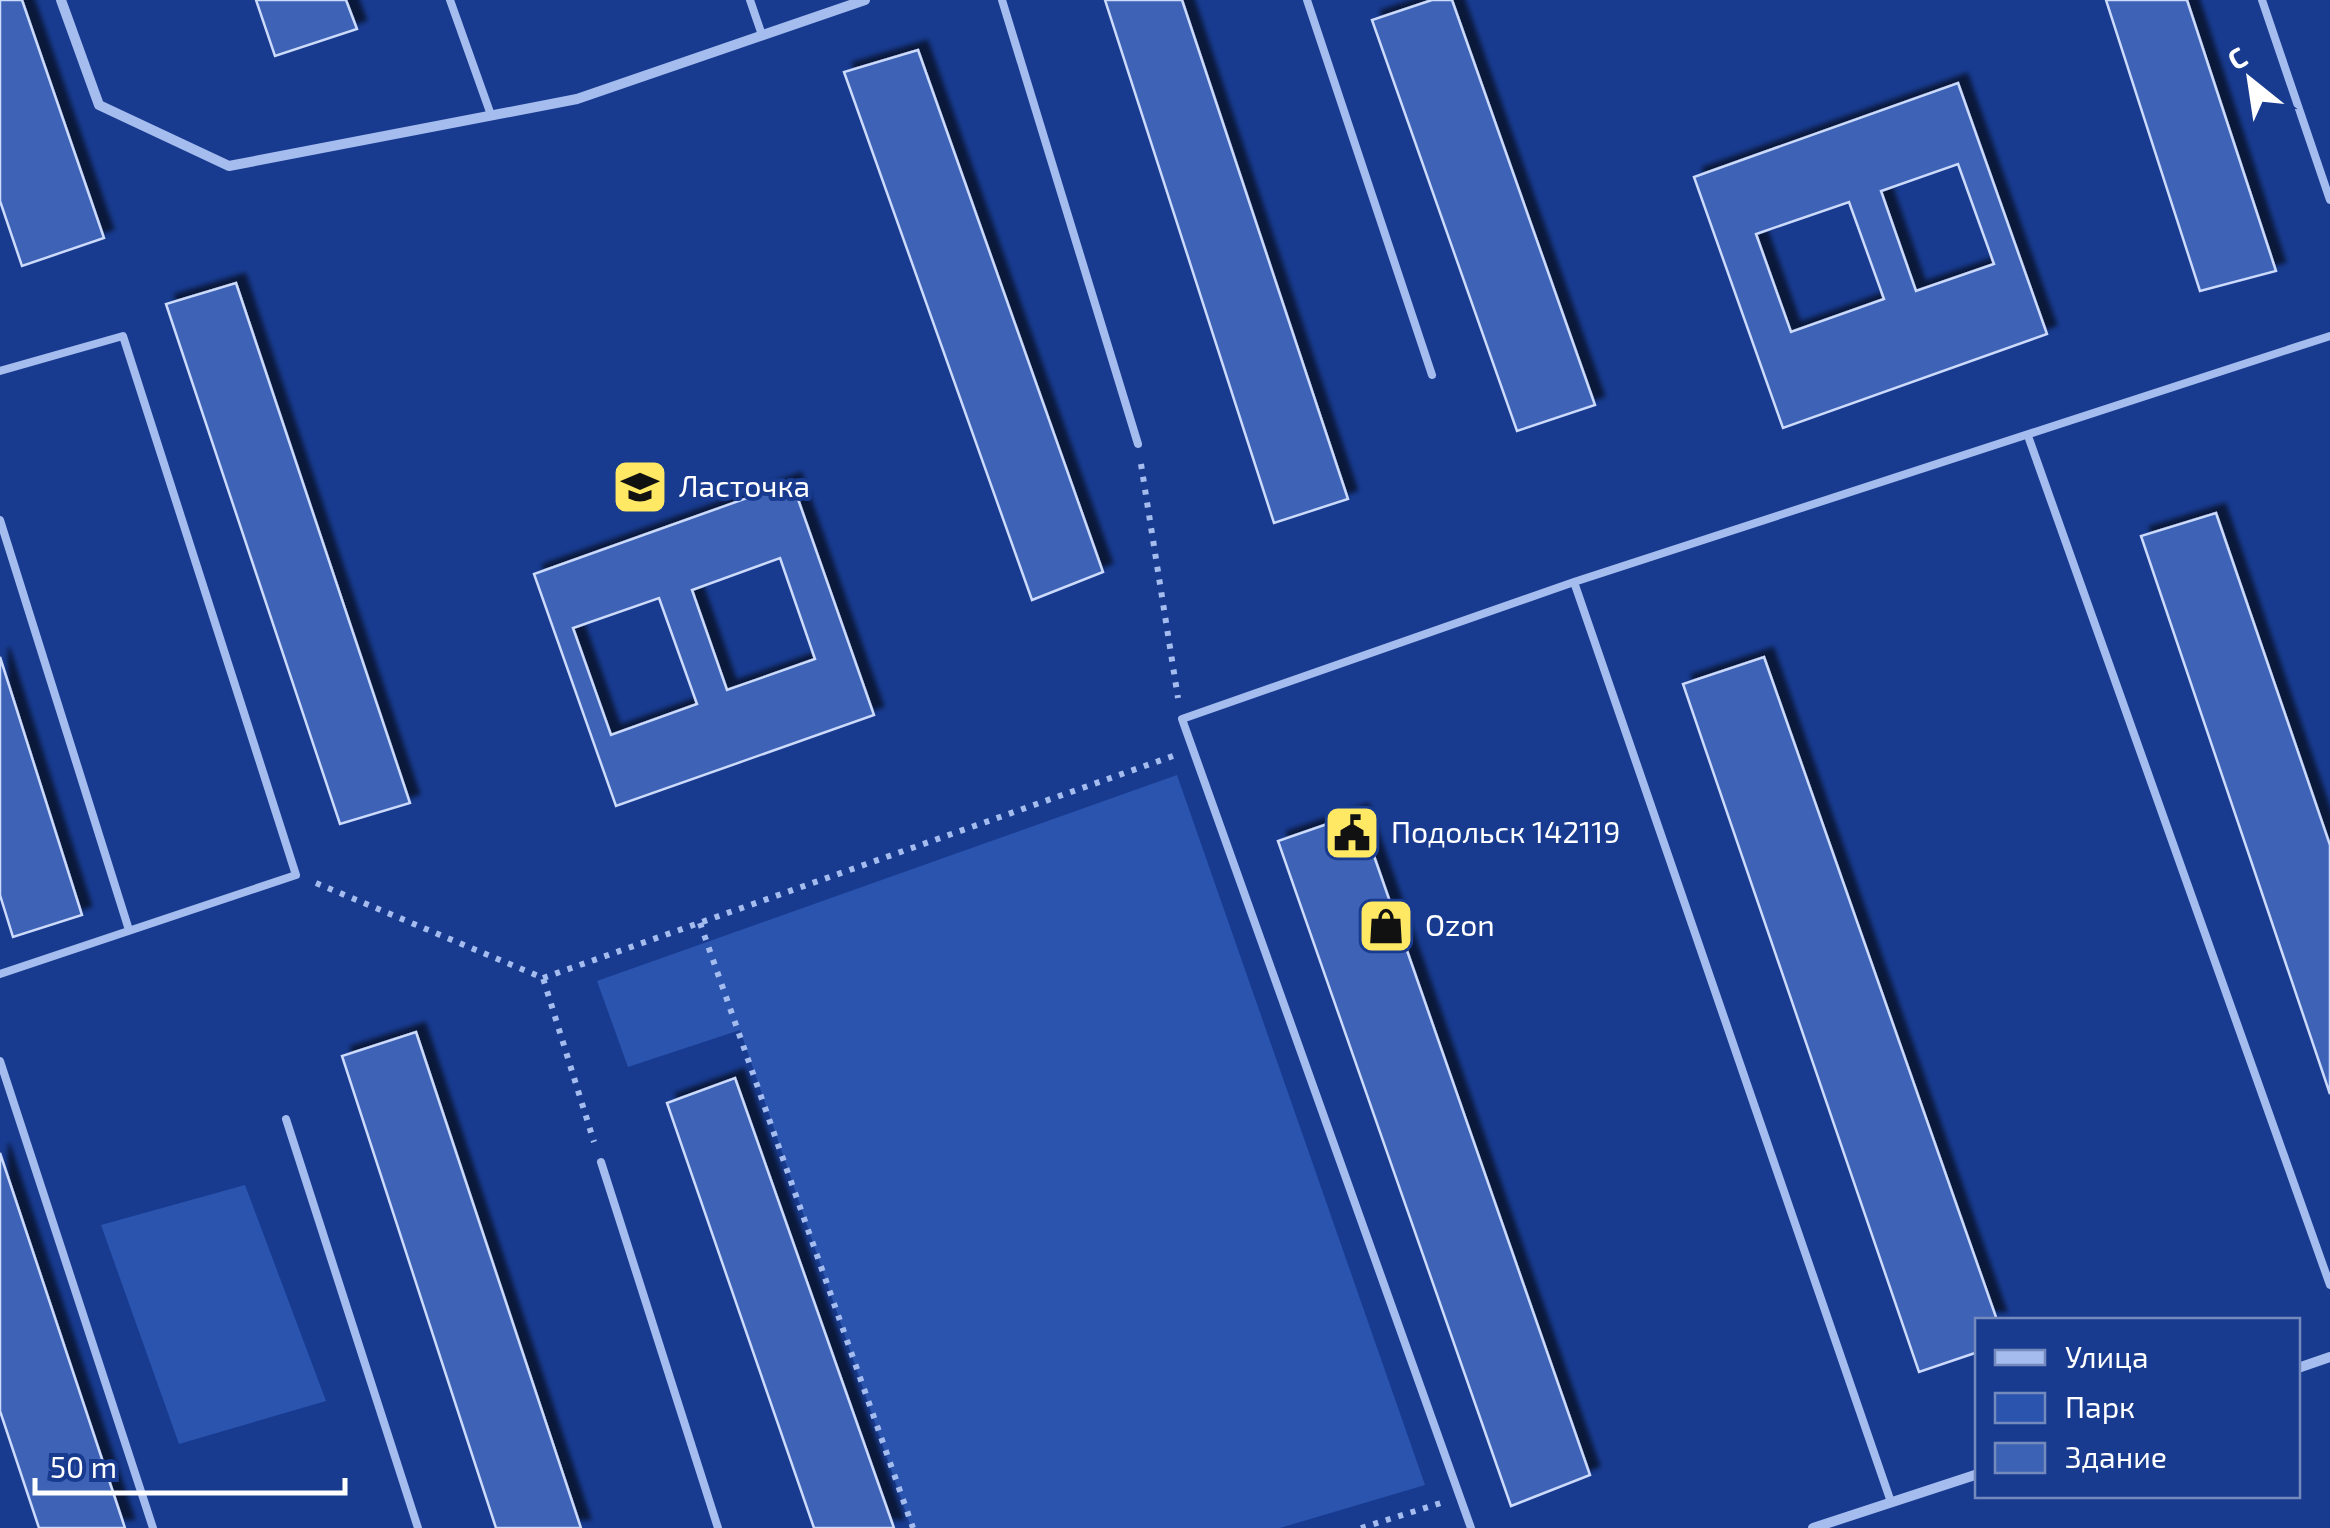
<svg xmlns="http://www.w3.org/2000/svg" width="2330" height="1528" font-family="'Exo 2',sans-serif">
<style>
.green{fill:#2a54ae}
.building{fill:#3c62b6;stroke:#ccdafb;stroke-width:2.5;fill-rule:evenodd;filter:url(#shadow)}
.lines{fill:none;stroke-linecap:round;stroke-linejoin:round}
.path{stroke:#a5bcef;stroke-width:6;stroke-dasharray:5 8;stroke-linecap:butt}
.service{stroke:#a5bcef;stroke-width:8}
.minor{stroke:#a5bcef;stroke-width:10}
.labels{text-anchor:middle;stroke-width:8;stroke-linejoin:round;paint-order:stroke}
.poi-label{font-size:30px;fill:#fff;stroke:#183b90;text-anchor:start}
</style>
<defs>
<filter id="shadow"><feDropShadow dx="9" dy="-9" stdDeviation="2.5" flood-color="#0009"/></filter>
</defs>
<rect width="100%" height="100%" fill="#183b90"/>
<path class="green" d="M1177,775l248,710 -145,43h-369l-171,-498 -112,37 -31,-86z
M245,1185l81,216 -147,43 -78,-219z"/>
<path class="building" d="M0,0h22l82,238 -82,28 -22,-65z
M256,0h90l11,29 -82,27z
M1105,0h77l166,499 -74,24z
M1432,0h20l143,405 -78,26 -145,-411z
M2106,0h81l89,271 -76,20z
M918,50l185,522 -71,28 -188,-528z
M1958,83l89,251 -264,94 -89,-251zM1958,164l36,100 -78,27 -35,-100zM1849,202l35,97 -93,33 -35,-98z
M236,283l174,520 -70,21 -174,-520z
M792,482l82,233 -258,91 -82,-232zM780,558l35,101 -88,31 -35,-100zM659,598l38,106 -86,31 -38,-107z
M2216,513l114,332v249l-189,-558z
M0,657l82,258 -69,22 -13,-42z
M1764,657l233,663h-19v32l-59,20 -236,-688z
M1359,813l231,662 -79,31 -233,-665z
M416,1032l165,496h-85l-154,-472z
M735,1078l159,450h-80l-147,-425z
M0,1153l125,375h-86l-39,-117z"/>
<g class="lines">
<path class="path" d="M1141,464l37,234
M316,883l227,95 51,164
M700,923l213,605
M543,978l630,-222
M1361,1528l80,-25"/>
<path class="service" d="M450,0l41,115
M750,0l12,35
M1002,0l136,444
M1307,0l125,375
M2262,0l68,200
M0,371l123,-35 173,539 -296,99
M2028,436l302,849
M0,520l129,410
M1574,582l317,920
M0,1061l153,467
M286,1119l132,409
M601,1162l117,366
M1471,1528l-289,-809 392,-137 756,-246"/>
<path class="minor" d="M61,0l38,105 130,61 348,-67 288,-99
M2298,1368l32,-11
M1813,1528l165,-54"/>
</g>
<defs>
<g id="school-square" transform="scale(2.875)"><rect x="-9" y="-9" width="18" height="18" rx="4" fill="#ffe863" stroke="#183b90"/><path d="M0-5L7-2L0 1L-7-2ZM-4 1L0 2.5L4 1V4Q0 6-4 4Z" fill="#111"/></g>
<g id="civic-square" transform="scale(2.875)"><rect x="-9" y="-9" width="18" height="18" rx="4" fill="#ffe863" stroke="#183b90"/><path d="M-.6-6.5H3V-4.5H.6V-3L4-1V1h2V6H-6V1h2V-1L-.6-3ZM-1.2 2.5V6h2.4V2.5Z" fill="#111"/></g>
<g id="shop-square" transform="scale(2.875)"><rect x="-9" y="-9" width="18" height="18" rx="4" fill="#ffe863" stroke="#183b90"/><path d="M-5-2.5h2.3a2.7 3.5 0 0 1 5.4 0H5L5.5 6h-11ZM-1.5-2.5h3a1.5 2.3 0 0 0-3 0Z" fill="#111"/></g>
</defs>
<g fill-rule="evenodd">
<use href="#school-square" x="640" y="487"/>
<use href="#civic-square" x="1352" y="833"/>
<use href="#shop-square" x="1386" y="926"/>
</g>
<g class="labels">
<g class="poi-label">
<text x="679" y="497">Ласточка</text>
<text x="1391" y="843">Подольск 142119</text>
<text x="1425" y="936">Ozon</text>
</g>
</g>
<rect x="1975" y="1318" width="325" height="180" fill="#183b90" stroke="#7489bc" stroke-width="2.5"/>
<rect x="1995" y="1350" width="50" height="15" fill="#a5bcef" stroke="#7489bc" stroke-width="2.5"/>
<text x="2065" y="1368" font-size="30" fill="#ffffff">Улица</text>
<rect x="1995" y="1393" width="50" height="30" fill="#2a54ae" stroke="#7489bc" stroke-width="2.5"/>
<text x="2065" y="1418" font-size="30" fill="#ffffff">Парк</text>
<rect x="1995" y="1443" width="50" height="30" fill="#3c62b6" stroke="#7489bc" stroke-width="2.5"/>
<text x="2065" y="1468" font-size="30" fill="#ffffff">Здание</text>
<g transform="translate(2250 80) rotate(330)" stroke="#183b90" stroke-width="8" paint-order="stroke">
<path d="M0-8L18 38L0 25L-18 38Z" fill="#ffffff"/>
<text y="-15" font-size="28" font-weight="bold" text-anchor="middle" fill="#ffffff">С</text>
</g>
<path d="M35 1478v15h310v-15" fill="none" stroke="#ffffff" stroke-width="5"/>
<text x="50" y="1478" font-size="30" fill="#ffffff" stroke="#183b90" stroke-width="8" paint-order="stroke">50 m</text>
</svg>
